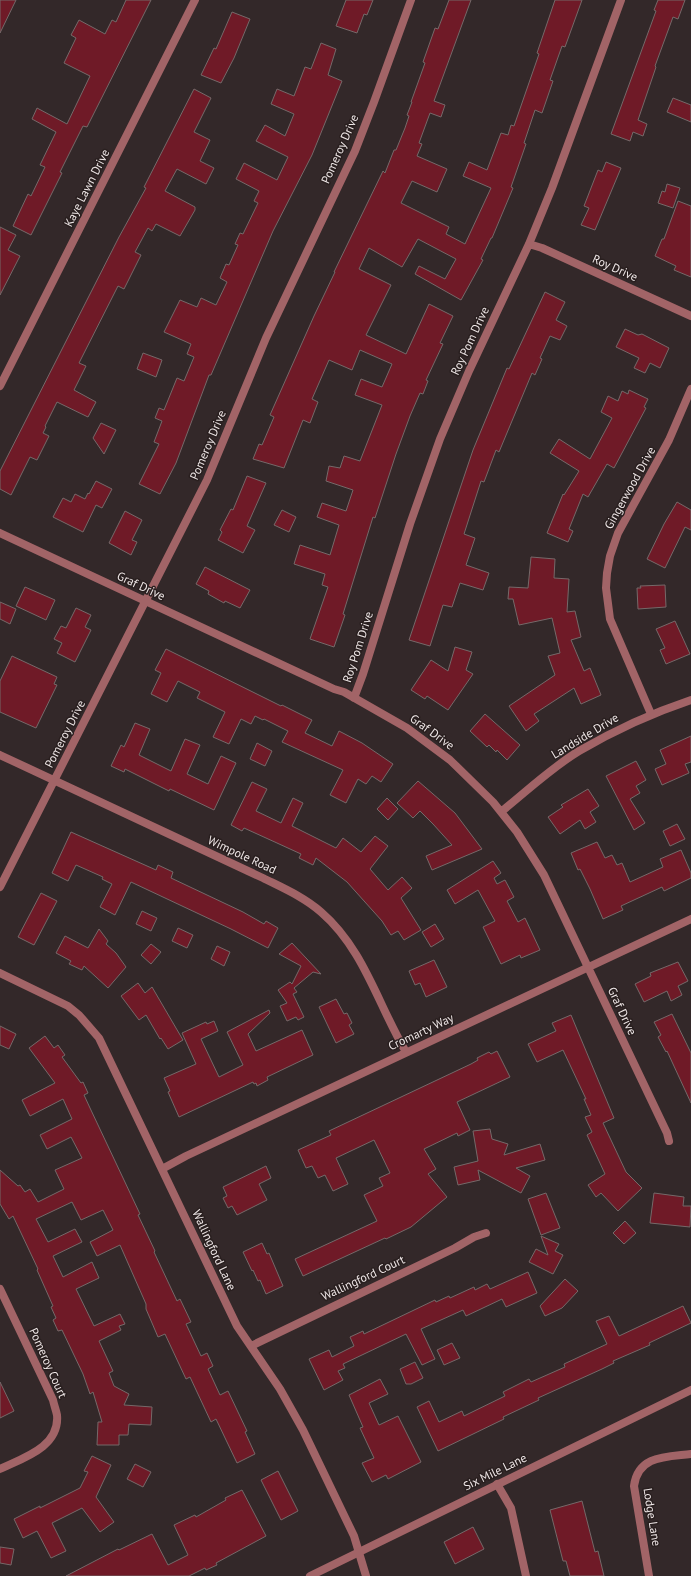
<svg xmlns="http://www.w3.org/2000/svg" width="691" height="1576" font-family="'PT Sans',sans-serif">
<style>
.building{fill:#6f1a27;stroke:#756969}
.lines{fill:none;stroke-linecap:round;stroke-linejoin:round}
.service{stroke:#a26467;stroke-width:8}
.minor{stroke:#a26467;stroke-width:8}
.tertiary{stroke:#a26467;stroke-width:8}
.labels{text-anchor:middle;stroke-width:3;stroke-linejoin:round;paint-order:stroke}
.street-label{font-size:12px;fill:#eee6e6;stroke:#291f1f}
</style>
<rect width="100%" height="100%" fill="#332829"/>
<path class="building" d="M0,0h16l-16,33z
M126,0h25l-64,127 -4,-1 -23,46 2,1 -31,62 -18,-9 15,-32 3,2 14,-29 -5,-2 16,-33 -24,-13 5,-11 30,16 23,-48 -26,-13 12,-25 -5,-3 8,-15 26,14 7,-14 4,2z
M346,0h27l-6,15 -3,-1 -7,19 -21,-7z
M449,0h22l-37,101 11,4 -4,12 -11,-4 -11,30 3,1 -5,12 30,13 -10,23 -25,-11 -11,22 48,24 -3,7 19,10 26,-56 -28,-12 6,-14 18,8 14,-37 7,2 3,-10 3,1 25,-72 -2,-1 18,-53h27l-17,47 -3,-1 -12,34 3,1 -11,32 -7,-3 -11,33 2,1 -15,43 2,1 -21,50h-1l-10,21 2,1 -22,40 -46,-26 4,-8 26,13 11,-20 -38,-20 -16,28 -33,-19 -10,21 32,16 -25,50 40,19 23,-50 24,12 -13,27 3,1 -17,36 2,1 -5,13 -3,-1 -10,23 -14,38 -21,64 -2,-1 -30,97 2,1 -11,32 -24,-8 18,-52 -6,-2 3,-11 -31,-10 6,-19 30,10 9,-30 -22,-8 5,-14 24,8 7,-21 -27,-9 3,-15 11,2 4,-12 16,5 22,-56 -27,-10 6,-16 21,8 10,-23 -32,-14 -8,20 -23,-10 -17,39 6,3 -8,21 -7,-3 -19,48 -31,-9 6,-15 3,1 12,-28 -4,-2 44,-99 21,-44h-1l49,-101 2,2 9,-23h2l9,-22 4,-12 -2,-1 5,-13h-1l14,-39 -2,-1 12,-34 3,1z
M658,0h27l-7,19 -5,-2 -18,49 1,1 -18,53 9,4 -4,12 -10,-4 -3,9 -19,-7 45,-123 -2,-1z
M232,12l18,7 -16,39 -13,25 -20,-8 13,-27 2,1z
M321,43l15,6 -8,26 14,6 -30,74 -39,76 -62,144h-2l-33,88 -16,31 -21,-10 20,-40 -5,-2 8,-21 -7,-3 4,-10 5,2 13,-32 7,3 10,-24 -7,-3 4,-10 -27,-12 16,-32 17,7 4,-9 15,7 11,-23 -7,-4 6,-14 3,1 9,-20 -3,-1 5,-11 3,1 15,-31 -4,-2 5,-10 -23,-12 8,-16 33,17 11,-23 -32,-16 9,-16 20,11 9,-22 -23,-10 6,-15 17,7 11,-29 6,2z
M194,89l17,9 -17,34 16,8 -10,21 14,7 -8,16 -29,-15 -12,22 30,16v3l-15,26 -24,-12 -4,7 -4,-3 -13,24 6,3 -17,34 -6,-3 -39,77 7,3 -12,24 22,12 -8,15 -31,-15 -12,24 1,1 -3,6 6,3 -12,24 -7,-3 -19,38 -11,-6v-18l119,-234 27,-49 -2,-1z
M673,98l18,7v17l-24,-10z
M606,162l15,6 -26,62 -14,-5 8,-17 -5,-2 14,-36 4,2z
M667,184l13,4 -7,20 -15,-5 4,-12 3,1z
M678,201l13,5v71l-17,-7 2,-4 -21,-10 7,-17h2z
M0,227l16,8 -8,15 12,6 -20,39z
M545,292l20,10 -9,18 11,6 -7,14 -10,-4 -10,22 2,1 -7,16 -3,-2 -33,79 -3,-2 -12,32 -3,-1 -17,53 11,4 -9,27 23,8 -6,17 -23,-7 -8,24 -9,-2 -13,41 -21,-6 64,-190 34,-82 2,1z
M625,329l13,6 4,-1 27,14 -9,20 -10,-5 -5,10 -11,-5 5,-10 -23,-11z
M143,353l19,7 -6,17 -19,-8z
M629,390l19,9 -4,8 2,1 -32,60 -7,-4 -19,33 -5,-3 -14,35 4,2 -5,11 -21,-9 16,-39 1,1 15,-24 -29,-18 9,-14 31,20 22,-41 -11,-6 7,-16 10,5 4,-10 6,3z
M101,423l15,7 -12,24 -11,-16z
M247,476l19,7 -19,43 8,4 -12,23 -25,-13 4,-8 -2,-2 11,-21 2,1z
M96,481l16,8 -10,19 -6,-3 -13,27 -30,-15 10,-19 8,4 4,-8 10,5 3,-6 1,1z
M677,502l14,8v20l-6,-3 -20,41 -18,-9 17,-35z
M282,510l14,7 -7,15 -15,-7z
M125,511l17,9 -10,20 5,2 -6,13 -22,-12z
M531,557l24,2 -1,19 15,1 -2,33 8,-1 6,26 -10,3 13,31 6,-3 11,27 -20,9 -7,-16 -40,26 5,7 -13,10 -17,-25 46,-31 -7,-19 12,-3 -8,-35 -33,7 -6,-26h-5l1,-12 19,1z
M205,567l45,23 -10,18 -15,-7 -1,2 -16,-9 1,-3 -13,-7z
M665,585l1,22 -28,2 -1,-21h4l-1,-2z
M25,587l30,13 -9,20 -30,-14z
M0,602l16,7 -6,15 -10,-5z
M76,608l15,7 -6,12 6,3 -16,32 -18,-9 5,-10 -8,-4 7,-13 5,2z
M675,621l15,33 -24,10 -6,-14 5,-2 -9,-19z
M455,647l17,5 -6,18 7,4 -25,36 -21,-14 -2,3 -14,-9 20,-30 17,11z
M166,649l115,57 1,-1 30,15 -7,13 27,13 7,-15 23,12 31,21 -12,18 -9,-6 -6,8 -8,-5 -12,24 -16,-8 13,-25 -61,-28 6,-11 -24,-12 -1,1 -8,-4 -4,8 -10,-5 -12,25 -16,-7 12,-25 -28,-14 3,-6 -22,-11 -11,21 -16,-8 10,-21 -6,-3z
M12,656l45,21 -3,7 3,1 -21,43 -36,-16v-31z
M485,714l35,31 -13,15 -10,-10 -1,2 -7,-7 -2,2 -17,-16z
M135,723l15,6 -11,26 32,16 14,-32 15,6 -13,29 21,10 13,-28 15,7 -22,47 -44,-21 -1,2 -44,-22 -1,3 -13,-6 10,-21 3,2z
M691,736v26l-6,2 4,9 -27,12 -7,-16 11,-5 -6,-14z
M257,743l15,8 -7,15 -15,-7z
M636,761l10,19 -10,6 4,7 -10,6 15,24 -11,7 -28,-54z
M418,781l37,32 27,36 -50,21 -6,-14 26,-11 -19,-21 -13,-13 -7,7 -16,-15z
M252,782l15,7 -11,22 25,12 12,-25 10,5 -11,23 44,22 7,-10 18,14 14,-16 13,10 -18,23 18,21 14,-13 10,11 -11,10 20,32 -17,10 -6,-9 -7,4 -9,-14 -35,-39 -31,-24 -3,7 -14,-7 2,-4 -24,-11 -33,-15 -2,3 -11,-6z
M588,789l11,17 -9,6 6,10 -11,7 -5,-9 -20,14 -12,-17 15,-10 -2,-2z
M387,798l11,11 -10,11 -11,-11z
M677,824l8,15 -15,7 -7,-15z
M71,832l85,38 2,-5 15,7 -2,6 72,34 21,12 2,-3 12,7 -10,20 -37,-19 -100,-47 -16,33 -15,-8 12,-23 -10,-5 1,-2 -27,-12 -8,16 -16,-8z
M597,842l8,16 7,-3 5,10 5,-2 8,19 33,-15 -3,-8 21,-9 10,23v5l-27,13 -2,-4 -41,19 2,4 -20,9 -13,-30 -10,-20 -2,1 -7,-17z
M493,861l8,12 -7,5 3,6 8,-4 9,17 -7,4 11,21 7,-4 15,32 -19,8 -1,-3 -19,9 -18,-37 12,-6 -17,-31 -23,14 -8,-14z
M41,893l16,8 -23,44 -16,-8z
M142,911l15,7 -6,13 -15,-7z
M435,924l9,15 -13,8 -9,-15z
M178,928l15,7 -6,13 -15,-7z
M99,929l9,12 -2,3 10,9 10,14 -18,21 -24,-22 -2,4 -13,-6 2,-3 -15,-8 9,-17 23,12z
M292,943l29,31 -8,-2 -19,16 3,4 -4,2 11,23 -6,3 -2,-3 -9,4 -7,-15 7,-3 -9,-13 12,-8 2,2 9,-18 -22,-12z
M151,944l10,8 -10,12 -10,-9z
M217,946l13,6 -6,14 -13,-7z
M434,960l13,27 -21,10 -6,-14 -5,2 -6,-14z
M678,962l10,19 -10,5 4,9 -11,6 -4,-10 -23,11 -9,-18 16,-8 -1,-3z
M138,983l7,10 7,-6 31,53 -15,9 -7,-11 -1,1 -14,-24 -7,5 -18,-24z
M336,999l8,15 3,-1 5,10 -3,2 5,9 -18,9 -17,-36z
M269,1010l1,3 -22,21 8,17 46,-21 11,25 -46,22 1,3 -11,6 -1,-3 -2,1 -1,-2 -74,35 -11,-25 2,-1 -6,-13 32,-14 -14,-31 24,-11 1,2 7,-3 4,10 -17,8 18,38 24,-12 -16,-33z
M672,1014l19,39v50l-24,-52 -1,1 -8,-15 3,-2 -7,-13z
M571,1015l43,103 -11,5 23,49 16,16 -24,23 -17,-18 -5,4 -8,-12 17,-11 -18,-39 5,-3 -7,-15 6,-2 -7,-16h2l-23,-49 -26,12 -9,-18 28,-13 -4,-8z
M0,1026l16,8 -7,15 -9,-4z
M45,1036l9,12 4,-3 7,10 -3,2 19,26 2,-1 5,11 -4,2 6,13 50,106 -2,1 17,36 -1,1 23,49 3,-2 11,23 -5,2 15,32 6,-3 6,13 -5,3 12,26 8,-4 19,40 -2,1 10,22 -18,9 -21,-44 -5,3 -21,-45 -4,2 -21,-45 -7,3 -12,-28v-5l-26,-59 -23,11 -7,-14 23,-12 -10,-20 -22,10 -9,-18 -36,17 12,23 27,-13 7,13 -29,14 10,21 29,-15 7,16 -23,11 18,37 26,-12 5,10 -6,2 2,4 -22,11 14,30 -4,2 5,13 15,8 -5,11 28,2 -1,18 -22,-1 -1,11h-9v10h-22l1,-23h4l-9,-30 -3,2 -7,-20 -21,-44 -4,1 -5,-11 3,-2 -5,-11 2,-1 -16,-36 1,-1 -25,-53 -4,3 -9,-15v-34l18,16 2,-1 5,7 5,-3 8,13 26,-13 -9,-19 27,-12 -11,-21 -24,12 -7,-14 32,-16 -9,-20 -33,17 -8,-16 33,-17 -26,-35z
M497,1051l13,26 -53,25 13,28 -12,6 -1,-3 -33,16 12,20 -8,5 19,23 -36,30 -25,12 -1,-1 -82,38 -8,-17 82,-38 -13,-26 19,-9 -4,-8 11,-5 -16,-33 -38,18 12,26 -15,7 -8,-16 -7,3 -6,-12 -6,2 -8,-18 33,-15 -2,-4 142,-67 7,-4 -1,-2 12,-6 2,2z
M490,1129l2,10 16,5 -4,11 36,-11 5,16 -29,8 14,8 -9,17 -43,-23 2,10 -22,5 -4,-18 24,-6 -5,-30z
M266,1166l5,12 -12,6 8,16 -30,15 -5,-9 -4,2 -5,-10 4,-2 -4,-9z
M546,1193l14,35 -19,7 -13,-36z
M654,1193l30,4 -1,9h8l-1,21 -40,-4z
M625,1221l11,12 -12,11 -11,-11z
M541,1236l18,8 -4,7 8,4 -10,19 -24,-12 7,-13 12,6z
M262,1243l5,11 2,-1 14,33 -17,8 -6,-14 -2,1 -5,-11 -1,1 -9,-19z
M528,1272l9,21 -31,14 -4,-8 -36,17 -3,-6 -42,19 14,30 -13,6 -16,-31 -63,30 2,4 -7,3 5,9 -19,10 -15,-31 20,-9 3,7 22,-11 -4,-9 13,-6 1,3 71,-34 1,2 13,-6 1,2 24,-11 1,3 12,-6 3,5z
M565,1279l13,12 -16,17 -17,8 -5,-10z
M683,1306l8,17 -42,20 1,2 -37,16 1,2 -12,6 -64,29 1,2 -36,17 1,2 -66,32 -21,-44 12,-6 10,21 23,-11 2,5 41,-20 -2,-4 26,-13 2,3 34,-15 -1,-3 43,-20 -11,-23 13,-5 10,20z
M452,1343l8,15 -16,7 -7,-15z
M415,1362l8,16 -12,6h-5l-6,-15z
M380,1379l8,15 -19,9 10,22 19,-9 23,46 -33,17 -2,-4 -14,7 -10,-19 12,-5 -14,-30 3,-1 -14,-32z
M0,1382l14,29 -14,7z
M92,1456l19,9 -15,32 18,25 -14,10 -18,-24 -30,15 14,28 -15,7 -14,-27 -14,7 -9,-19 26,-13v2l40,-20 8,-16 -4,-1z
M135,1464l16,8 -8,15 -16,-8z
M278,1471l20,40 -17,9 -20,-40z
M242,1490l24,46 -50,27 1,2 -11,5 -1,-2 -16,8h-123l52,-27 1,1 33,-16 16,31 20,-10 -14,-30 21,-10 1,2 30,-17 -1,-2z
M582,1501l13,51 3,-1 6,25h-34l-4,-15h-3l-13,-51z
M473,1527l11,22 -29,15 -11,-22z
M0,1547l14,2 -3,16 -11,-2z"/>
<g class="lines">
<path class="service" d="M497,1484l14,24 15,68"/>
<path class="minor" d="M529,244l13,4 149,68
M0,386l195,-386
M0,533l334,156 10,3 63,36 43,32 43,42 24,30 27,43 123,258 2,8
M354,698l9,-24 47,-150 30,-85 29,-68 60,-127 23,-56 69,-188
M651,714l-41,-95 -4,-31 1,-15 3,-17 8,-23 51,-93 22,-51
M0,755l263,123c20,10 41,19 58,34 43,37 57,93 85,140
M502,811c25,-20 49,-43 77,-60 36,-21 73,-38 112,-51
M0,887l207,-407 59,-142 89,-187 19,-49 37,-102
M0,973l68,33 11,9 20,23 138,288 43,63 23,41 51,106 12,40
M162,1169l24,-13 505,-237
M0,1289l53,111c1,5 3,10 4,15 3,32 -34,43 -57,54
M251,1346l204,-98 19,-11 12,-4
M649,1576l-15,-90c4,-31 33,-29 57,-32"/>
<path class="tertiary" d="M310,1576l381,-186"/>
</g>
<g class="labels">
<g class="street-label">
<text transform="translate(340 149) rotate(-66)" y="4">Pomeroy Drive</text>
<text transform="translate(87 188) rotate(-63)" y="4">Kaye Lawn Drive</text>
<text transform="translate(615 268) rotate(24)" y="4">Roy Drive</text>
<text transform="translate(470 341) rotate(-65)" y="4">Roy Pom Drive</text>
<text transform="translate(208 445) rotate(-67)" y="4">Pomeroy Drive</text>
<text transform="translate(630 488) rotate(-61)" y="4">Gingerwood Drive</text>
<text transform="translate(141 586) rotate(25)" y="4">Graf Drive</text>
<text transform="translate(358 647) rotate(-72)" y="4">Roy Pom Drive</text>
<text transform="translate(432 732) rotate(36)" y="4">Graf Drive</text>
<text transform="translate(65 734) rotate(-63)" y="4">Pomeroy Drive</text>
<text transform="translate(585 736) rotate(-31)" y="4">Landside Drive</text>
<text transform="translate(242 855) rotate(25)" y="4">Wimpole Road</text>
<text transform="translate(622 1011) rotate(65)" y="4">Graf Drive</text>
<text transform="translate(421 1032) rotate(-25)" y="4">Cromarty Way</text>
<text transform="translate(214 1250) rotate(65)" y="4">Wallingford Lane</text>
<text transform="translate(363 1278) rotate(-25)" y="4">Wallingford Court</text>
<text transform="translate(48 1363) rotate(66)" y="4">Pomeroy Court</text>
<text transform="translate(495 1472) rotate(-26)" y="4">Six Mile Lane</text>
<text transform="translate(652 1517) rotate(81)" y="4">Lodge Lane</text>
</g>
</g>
</svg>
